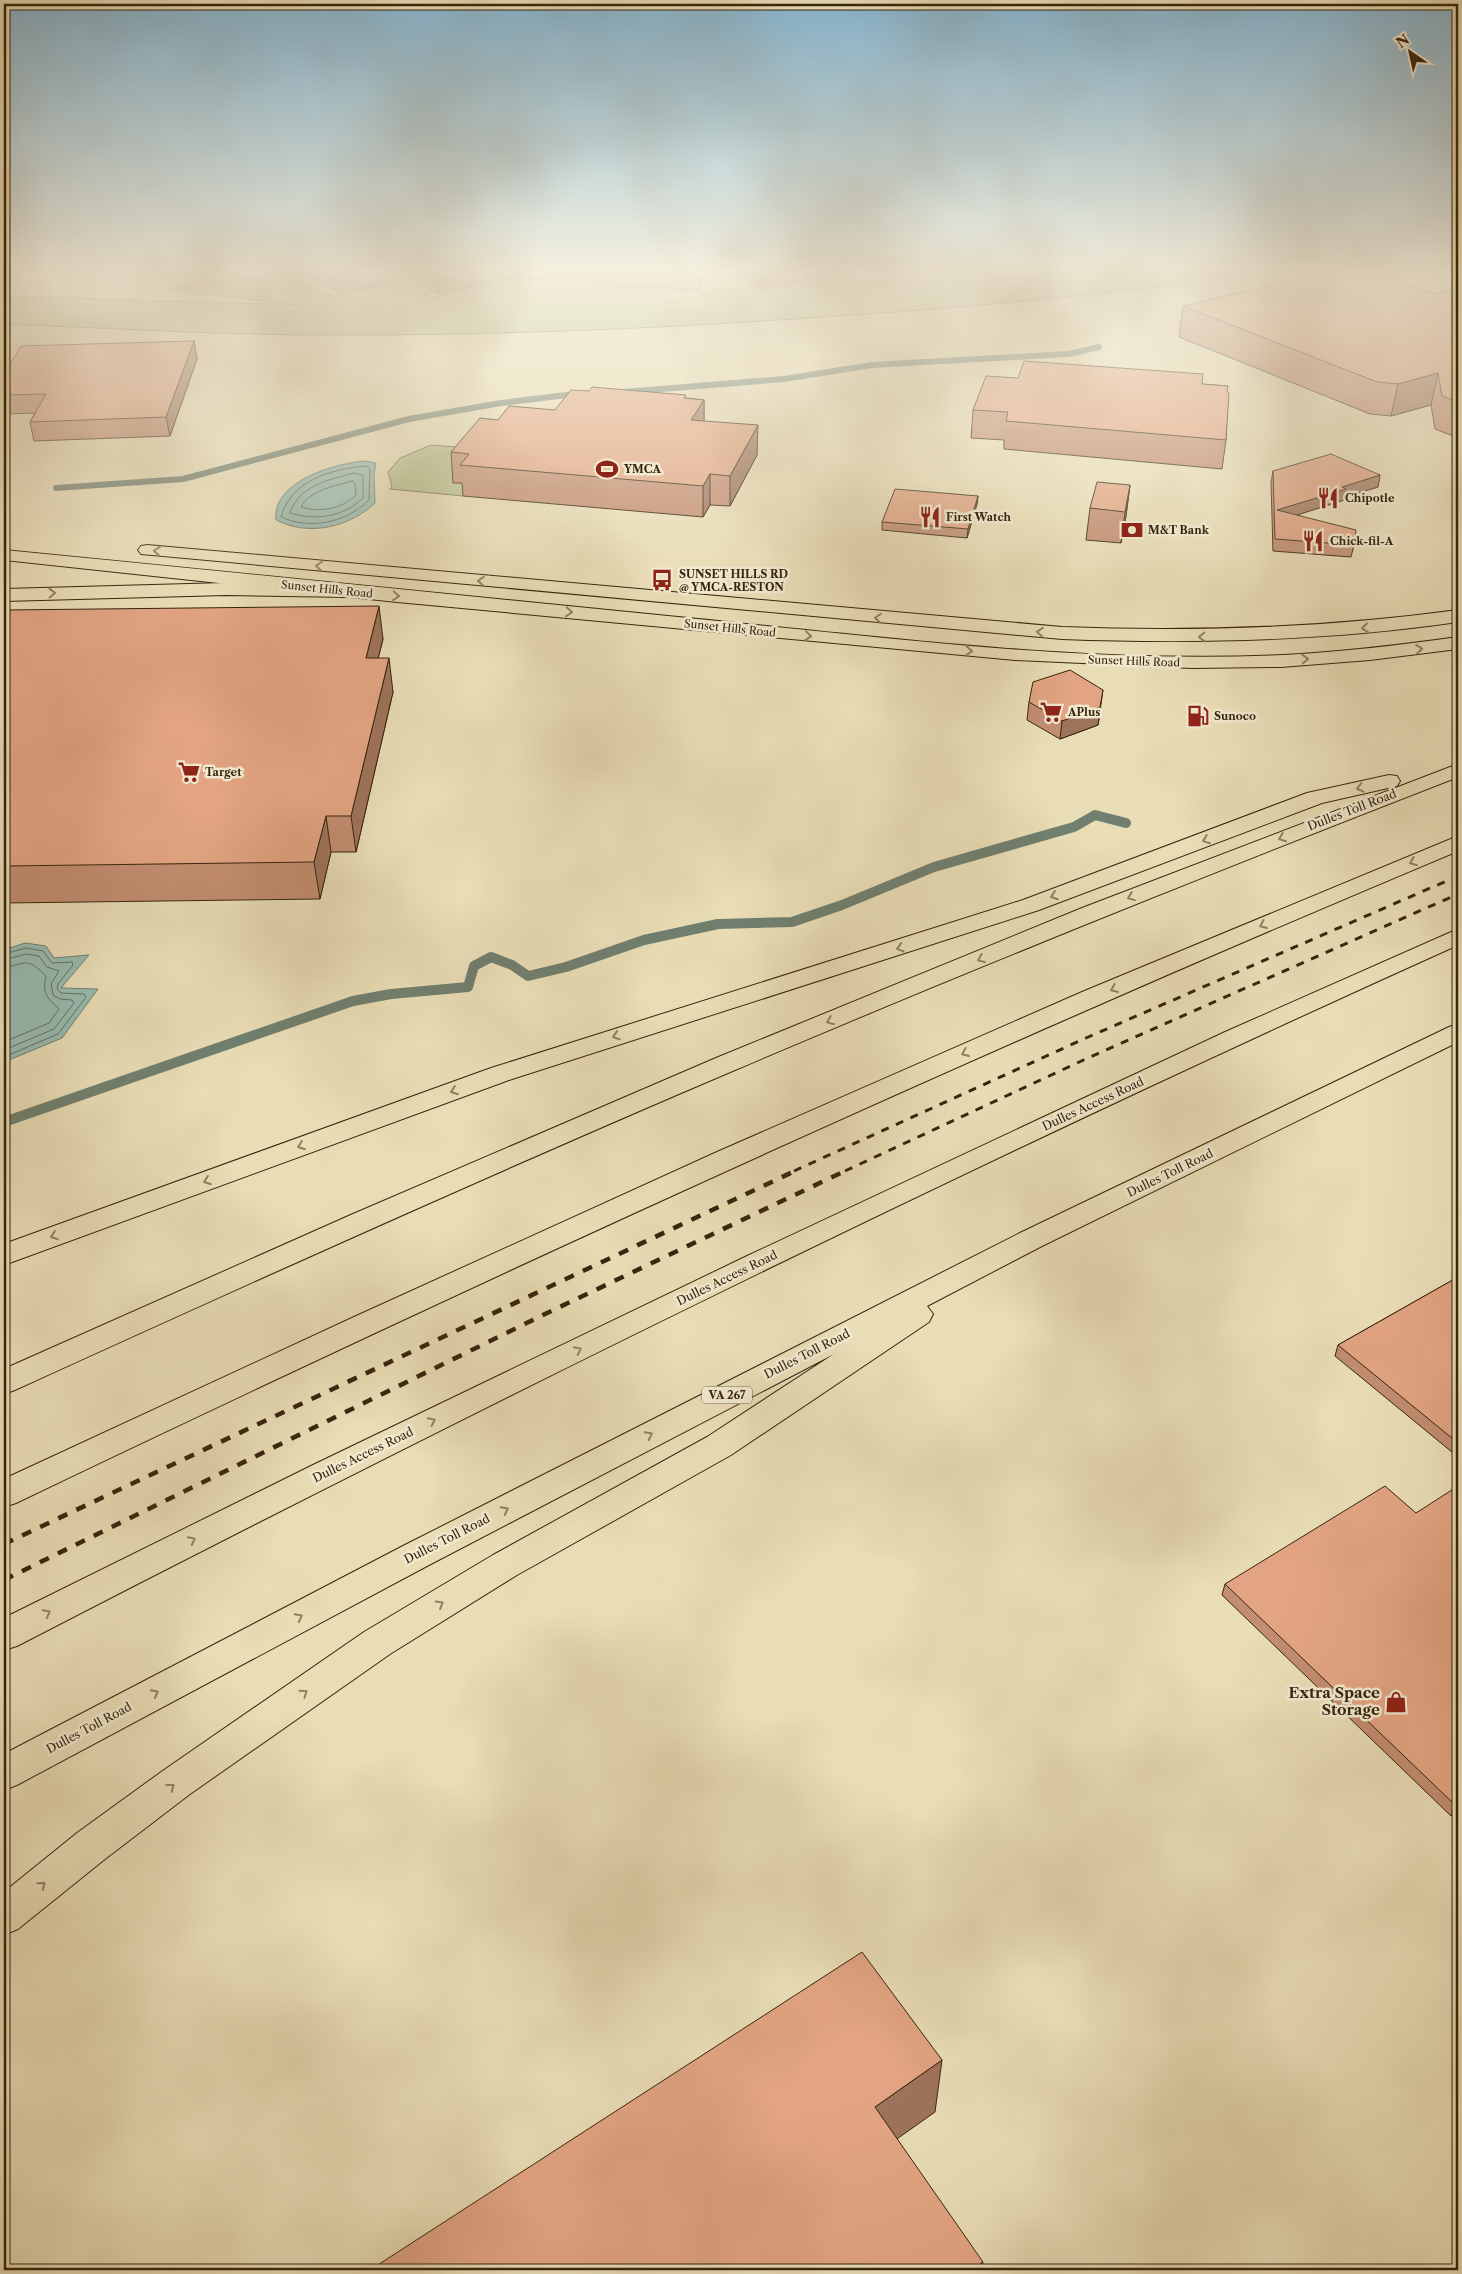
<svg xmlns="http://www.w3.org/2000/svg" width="1462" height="2274" font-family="'Libre Caslon Text',serif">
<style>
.green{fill:#b9c08c;stroke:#78724c}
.water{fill:#97bbb1;stroke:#707f6f}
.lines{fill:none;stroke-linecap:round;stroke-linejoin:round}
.shore{stroke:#66705f;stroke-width:1}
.stream-far1{stroke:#707f6f;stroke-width:6}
.stream{stroke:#707f6f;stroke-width:10}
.major-casing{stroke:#36250d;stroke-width:2}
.highway-casing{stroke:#36250d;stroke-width:2}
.major{fill:#e9ddb6;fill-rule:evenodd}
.highway{fill:#e9ddb6;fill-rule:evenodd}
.rail-far1{stroke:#36250d;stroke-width:3;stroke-dasharray:8 8;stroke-linecap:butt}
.rail{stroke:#36250d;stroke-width:4.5;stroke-dasharray:10 10;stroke-linecap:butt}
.wall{fill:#c28d70;stroke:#36250d}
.shaded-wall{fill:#9e735b;stroke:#36250d}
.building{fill:#e2a482;stroke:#36250d}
.oneway{stroke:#908162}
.labels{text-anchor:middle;stroke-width:5;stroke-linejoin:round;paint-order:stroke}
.far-poi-label{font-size:11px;font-weight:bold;fill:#36250d;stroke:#f1e9d0;text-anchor:start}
.far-street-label{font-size:11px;fill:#36250d;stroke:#f1e9d0}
.shield{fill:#f1e9d0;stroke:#6e6048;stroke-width:1}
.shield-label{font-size:11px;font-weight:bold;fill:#36250d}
.street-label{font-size:12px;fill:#36250d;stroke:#f1e9d0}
.near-poi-label{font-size:15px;font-weight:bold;fill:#36250d;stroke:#f1e9d0;text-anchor:end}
</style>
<rect width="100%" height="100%" fill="#e9ddb6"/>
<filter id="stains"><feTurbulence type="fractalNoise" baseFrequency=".004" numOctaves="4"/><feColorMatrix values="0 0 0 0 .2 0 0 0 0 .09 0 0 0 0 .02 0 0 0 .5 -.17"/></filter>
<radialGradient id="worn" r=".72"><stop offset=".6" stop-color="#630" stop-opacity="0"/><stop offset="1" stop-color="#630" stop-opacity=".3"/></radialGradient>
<path class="green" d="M861,271h420c-162,23 -324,38 -487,48 -162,11 -325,17 -488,16 -101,-1 -202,-7 -302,-11v-28l293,9 -129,-16 73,-12 45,2 48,17 66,-12 14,4 19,9 90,-17 22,-1 18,4 143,9 41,-6 11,5z
M431,445l50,4 -9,35 -9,12 -73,-7 2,-3 -4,-14 12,-14z"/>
<path class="water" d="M366,461l10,2 -2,11 1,29c-25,24 -66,34 -99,17 -4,-39 60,-57 90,-59z
M25,943l21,3 8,12 35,-3 -28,33 37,1 -36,49 -58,24v-112z"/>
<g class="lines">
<path class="shore" d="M366,466l4,3 -1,31c-23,23 -59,30 -88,17 10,-37 51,-48 85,-51z
M354,473l9,2v23c-20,19 -47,23 -73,15 9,-28 39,-33 64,-40z
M352,481l3,2 1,12c-14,14 -36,18 -55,12 9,-17 34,-21 51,-26z
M4,954l22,-6 17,3 9,12 20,-1 1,3 -15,19 -1,5 4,4 23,1 2,3 -28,37 -54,23
M4,960l22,-6 13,2 8,11 12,4 -8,13 2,11 7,4 12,1 2,3 -20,26 -50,21
M4,968c24,-6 24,-10 42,8 -4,17 1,22 13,33l-10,14 -45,19"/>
<path class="stream-far1" d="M624,392l160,-13 88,-14 197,-11 30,-7
M56,488l127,-9 226,-60 92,-16 82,-10"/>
<path class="stream" d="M4,1122l349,-121 38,-7 77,-7 6,-21 17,-9 21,8 16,11 38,-9 78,-27 74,-16 74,-2 50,-17 92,-38 140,-40 21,-12 31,8"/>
<g class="major-casing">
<path id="major" d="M147,545l915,82c133,5 264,1 396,-17v12c-131,19 -263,22 -396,17l-921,-85 -3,-4 3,-4z
M4,550c231,22 462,46 694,69 193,19 390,45 585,36 59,-3 117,-10 175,-18v12l-88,11 -89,7 -89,1 -177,-8 -618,-58 -393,-42z"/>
</g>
<g class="highway-casing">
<path id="highway" d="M226,583l121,2 7,2 2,4 -2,4 -7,2 -121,-2 -222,6v-12z
M1458,764v13c-242,94 -484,191 -723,293 -242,103 -481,211 -720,320l-11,4v-25l349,-155 363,-156 366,-150z
M1389,775l8,1 3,5 -3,5 -75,17 -283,107 -530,170 -505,185v-21l487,-176 532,-168 284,-107z
M1458,836v15c-487,204 -966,424 -1442,652l-12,4v-28l350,-162 363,-165 365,-160z
M1458,929v16c-486,219 -967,456 -1441,701l-13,4v-32l309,-153 432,-208 480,-225z
M1458,1024v18l-416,204 -115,60 6,8 -4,8 -198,133 -214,120 -127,79 -200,140 -85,65 -87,70 -14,6v-43l73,-59 87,-63 200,-138 129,-77 214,-118 127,-83 -407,212 -410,219 -13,5v-36l399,-208 619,-314 427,-205z"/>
</g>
<use href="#major" class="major"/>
<use href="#highway" class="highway"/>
<path class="rail-far1" d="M794,1171l292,-133 372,-162
M845,1171l245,-114 368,-163"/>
<path class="rail" d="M4,1544l793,-374
M4,1580l541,-266 302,-144"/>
</g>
<path class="wall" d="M303,271h408l-12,19 -184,-12 -78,16 -26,-14 -72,13z
M724,271h123l-87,18z
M1458,288v150l-23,-9 -4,-24 -40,11 -21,-2 -191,-77 4,-31 253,-12z
M194,341l3,18 -27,77 -136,5 -4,-19 5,-9 -31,1v-39z
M1018,378l184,6 26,2 -1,6 -1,48 -4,29 -218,-20v-9l-33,-2 2,-28z
M687,398l17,2v21l53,34 -27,51 -20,-1 -7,12 -240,-21 -1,-13h-9l-2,-31 47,-32 57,-10z
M1273,471l107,4 -2,12 -33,10 -1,3 -47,15 57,30 -3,12 -78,-6 -2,-68z
M1130,485l-4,31 -5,27 -35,-3 4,-32z
M978,496l-1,8 -10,34 -85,-8v-8z
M4,610l379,29 -5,19 15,34 -37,160h-25l-11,47 -316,4z
M1029,702l72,6 -3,17 -38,14 -33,-19z
M1458,1277v180l-123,-101 3,-11z
M1416,1513l42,297 -7,6 -229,-221 3,-11z"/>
<path class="shaded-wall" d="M386,271h24l1,9 -72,13 -1,-13z
M486,271h29v7l-78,16 -2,-14z
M702,271h9l-12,19v-14z
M782,271h65l-87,18v-14z
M194,341l3,18 -27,77 -4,-19z
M1438,373l-7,32 -40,11 7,-32z
M704,400v29l-13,-9z
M758,425l-1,30 -27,51v-30z
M710,474v31l-7,12v-31z
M1380,475l-2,12 -33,10 -1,3 -69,22 2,-12 65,-23z
M1130,485l-4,31 -5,27 4,-31z
M978,496l-1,8 -10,34 1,-9z
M379,606l4,33 -13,53 -4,-34z
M389,658l4,34 -37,160 -5,-36z
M1103,690l-5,35 -38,14 2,-18z
M326,816l5,36 -11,47 -6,-37z
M1458,1803v7l-7,6 4,-11z
M942,2060l-7,52 -65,46 5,-51z
M983,2262l-1,8h-10z"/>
<path class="building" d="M323,271h63l-48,9z
M418,271h68l-51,9z
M609,271h93l-3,5z
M751,271h31l-22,4z
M1332,271h36l68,23 22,-6v114l-16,-6 -4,-23 -40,11 -21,-2 -194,-76z
M194,341l-28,76 -136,5 16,-28 -42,1v-20l17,-29z
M1024,361l179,13 -1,10 26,2 -1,5 2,2 -3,47 -220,-19 2,-9 -35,-2 13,-34 32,2z
M592,387l94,8 -2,3 20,2 -13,20 67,5 -28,51 -20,-2 -7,12 -243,-21 9,-11 -18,-2 29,-34 18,2 11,-14 46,4 16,-20 18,1z
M1331,454l49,21 -38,12 4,2 -69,21 79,20 -2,15 -79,-6 -2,-68z
M1097,482l33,3 -5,27 -35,-4z
M895,489l83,7 -10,33 -86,-7z
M379,606l-13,52h23l-38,158h-25l-12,46 -310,4v-256z
M1070,670l33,20 -3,17 -38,14 -33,-19 4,-20z
M1458,1277v166l-120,-98z
M1385,1486l31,27 42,-27v317l-3,2 -230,-221z
M862,1952l80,108 -67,47 108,155 -11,8h-602z"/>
<defs><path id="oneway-chevron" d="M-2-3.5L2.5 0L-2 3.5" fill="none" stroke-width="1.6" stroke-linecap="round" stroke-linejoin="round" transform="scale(1.25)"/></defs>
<g class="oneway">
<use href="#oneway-chevron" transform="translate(157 551) rotate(-175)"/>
<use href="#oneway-chevron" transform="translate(319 566) rotate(-175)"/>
<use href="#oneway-chevron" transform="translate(481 581) rotate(-175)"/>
<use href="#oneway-chevron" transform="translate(52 593) rotate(-1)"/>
<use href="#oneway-chevron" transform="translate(396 596) rotate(5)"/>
<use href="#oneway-chevron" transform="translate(569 612) rotate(5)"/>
<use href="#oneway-chevron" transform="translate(878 618) rotate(-175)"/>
<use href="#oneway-chevron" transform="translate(1365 628) rotate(174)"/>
<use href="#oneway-chevron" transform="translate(1040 632) rotate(-176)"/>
<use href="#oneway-chevron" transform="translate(808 636) rotate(6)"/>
<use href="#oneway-chevron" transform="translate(1202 637) rotate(179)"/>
<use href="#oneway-chevron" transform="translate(1419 649) rotate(-6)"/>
<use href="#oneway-chevron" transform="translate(969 651) rotate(5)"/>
<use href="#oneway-chevron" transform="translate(1305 659) rotate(-2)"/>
<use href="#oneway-chevron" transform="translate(1360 788) rotate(166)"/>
<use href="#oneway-chevron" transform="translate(1282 838) rotate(159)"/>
<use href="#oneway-chevron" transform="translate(1206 840) rotate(159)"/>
<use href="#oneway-chevron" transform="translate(1413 862) rotate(158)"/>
<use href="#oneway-chevron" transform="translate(1054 896) rotate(160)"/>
<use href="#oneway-chevron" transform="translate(1131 897) rotate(158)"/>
<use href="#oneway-chevron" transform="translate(1263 925) rotate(157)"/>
<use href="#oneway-chevron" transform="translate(900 948) rotate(163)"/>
<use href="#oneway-chevron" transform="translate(981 959) rotate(158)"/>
<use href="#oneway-chevron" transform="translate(1114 989) rotate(157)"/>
<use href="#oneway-chevron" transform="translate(830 1021) rotate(158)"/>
<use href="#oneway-chevron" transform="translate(616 1036) rotate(162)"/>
<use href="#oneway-chevron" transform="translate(965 1053) rotate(157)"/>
<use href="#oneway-chevron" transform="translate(454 1091) rotate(160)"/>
<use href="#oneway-chevron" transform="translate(301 1146) rotate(160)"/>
<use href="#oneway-chevron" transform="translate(207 1181) rotate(160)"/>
<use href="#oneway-chevron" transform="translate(54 1236) rotate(160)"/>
<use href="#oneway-chevron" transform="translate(578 1350) rotate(-26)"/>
<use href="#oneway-chevron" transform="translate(432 1421) rotate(-26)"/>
<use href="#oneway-chevron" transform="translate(649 1435) rotate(-27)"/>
<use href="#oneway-chevron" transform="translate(505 1510) rotate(-27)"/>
<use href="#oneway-chevron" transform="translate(192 1540) rotate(-26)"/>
<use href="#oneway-chevron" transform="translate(440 1604) rotate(-31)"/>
<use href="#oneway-chevron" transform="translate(47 1613) rotate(-27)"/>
<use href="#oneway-chevron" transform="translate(299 1617) rotate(-28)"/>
<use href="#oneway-chevron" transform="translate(155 1693) rotate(-28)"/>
<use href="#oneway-chevron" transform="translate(304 1693) rotate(-34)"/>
<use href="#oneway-chevron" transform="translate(171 1787) rotate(-37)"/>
<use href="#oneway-chevron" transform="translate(42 1885) rotate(-39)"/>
</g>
<linearGradient id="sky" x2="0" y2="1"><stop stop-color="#87b7d2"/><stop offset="0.46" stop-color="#f5f0de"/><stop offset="1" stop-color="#f5f0de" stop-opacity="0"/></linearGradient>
<rect width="1462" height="589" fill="url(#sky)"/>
<defs>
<g id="stadium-bare" transform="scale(1.725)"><path d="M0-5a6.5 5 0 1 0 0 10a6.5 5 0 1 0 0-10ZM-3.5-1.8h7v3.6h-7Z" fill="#8f2418" stroke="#f1e9d0" stroke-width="2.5" paint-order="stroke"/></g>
<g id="restaurant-bare" transform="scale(1.725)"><path d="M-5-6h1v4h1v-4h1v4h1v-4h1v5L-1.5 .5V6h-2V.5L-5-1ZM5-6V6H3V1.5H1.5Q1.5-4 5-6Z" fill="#8f2418" stroke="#f1e9d0" stroke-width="2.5" paint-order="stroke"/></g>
<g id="bank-bare" transform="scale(1.725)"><path d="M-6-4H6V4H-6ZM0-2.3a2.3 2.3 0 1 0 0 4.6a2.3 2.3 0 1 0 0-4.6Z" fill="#8f2418" stroke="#f1e9d0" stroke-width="2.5" paint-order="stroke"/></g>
<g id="bus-bare" transform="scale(1.725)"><path d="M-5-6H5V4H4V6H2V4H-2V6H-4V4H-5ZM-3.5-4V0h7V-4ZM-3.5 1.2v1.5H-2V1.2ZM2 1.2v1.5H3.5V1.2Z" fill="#8f2418" stroke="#f1e9d0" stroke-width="2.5" paint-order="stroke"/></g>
<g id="supermarket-bare" transform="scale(1.725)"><path d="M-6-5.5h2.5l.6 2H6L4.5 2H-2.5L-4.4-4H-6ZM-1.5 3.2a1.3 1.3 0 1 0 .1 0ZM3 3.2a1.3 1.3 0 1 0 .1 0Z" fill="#8f2418" stroke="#f1e9d0" stroke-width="2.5" paint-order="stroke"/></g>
<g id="fuel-bare" transform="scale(1.725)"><path d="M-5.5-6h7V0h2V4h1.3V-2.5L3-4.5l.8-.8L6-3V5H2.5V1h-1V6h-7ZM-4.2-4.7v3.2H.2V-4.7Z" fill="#8f2418" stroke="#f1e9d0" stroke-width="2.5" paint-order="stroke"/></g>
<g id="shop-bare" transform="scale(1.725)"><path d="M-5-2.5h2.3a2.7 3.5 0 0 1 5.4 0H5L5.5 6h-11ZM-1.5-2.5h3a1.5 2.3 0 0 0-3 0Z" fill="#8f2418" stroke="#f1e9d0" stroke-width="2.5" paint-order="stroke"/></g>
</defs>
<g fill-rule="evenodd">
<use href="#stadium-bare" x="607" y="469"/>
<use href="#restaurant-bare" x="1328" y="498"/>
<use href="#restaurant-bare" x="930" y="517"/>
<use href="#bank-bare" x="1132" y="530"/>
<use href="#restaurant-bare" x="1313" y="541"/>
<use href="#bus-bare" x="662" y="580"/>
<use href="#supermarket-bare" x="1051" y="712"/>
<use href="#fuel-bare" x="1198" y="716"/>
<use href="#supermarket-bare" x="189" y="772"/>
<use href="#shop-bare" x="1396" y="1702"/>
</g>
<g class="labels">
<g class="far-poi-label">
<text x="624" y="473">YMCA</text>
<text x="1345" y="502">Chipotle</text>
<text x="946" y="521">First Watch</text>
<text x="1148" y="534">M&amp;T Bank</text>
<text x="1330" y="545">Chick-fil-A</text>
<text x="679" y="578">SUNSET HILLS RD<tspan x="679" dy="13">@ YMCA-RESTON</tspan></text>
<text x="1068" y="716">APlus</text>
<text x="1214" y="720">Sunoco</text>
<text x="205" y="776">Target</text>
</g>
<g class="far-street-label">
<text transform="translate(327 589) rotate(6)" y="4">Sunset Hills Road</text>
<text transform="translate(730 628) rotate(6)" y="4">Sunset Hills Road</text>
<text transform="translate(1134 661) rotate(2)" y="4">Sunset Hills Road</text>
</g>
<rect class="shield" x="702" y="1386.5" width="50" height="17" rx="4"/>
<g class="shield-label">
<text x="727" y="1399">VA 267</text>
</g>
<g class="street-label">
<text transform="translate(1352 810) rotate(-21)" y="4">Dulles Toll Road</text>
<text transform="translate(1093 1104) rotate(-25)" y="4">Dulles Access Road</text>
<text transform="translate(1170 1173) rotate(-26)" y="4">Dulles Toll Road</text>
<text transform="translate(727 1278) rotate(-26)" y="4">Dulles Access Road</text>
<text transform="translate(807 1354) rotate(-27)" y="4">Dulles Toll Road</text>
<text transform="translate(363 1455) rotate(-26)" y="4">Dulles Access Road</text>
<text transform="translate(447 1539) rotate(-27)" y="4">Dulles Toll Road</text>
<text transform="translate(89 1728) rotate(-28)" y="4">Dulles Toll Road</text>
</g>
<g class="near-poi-label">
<text x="1380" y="1698">Extra Space<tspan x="1380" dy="17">Storage</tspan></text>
</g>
</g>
<rect width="1462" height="2274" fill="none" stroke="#e9ddb6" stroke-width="20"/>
<rect x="5" y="5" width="1452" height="2264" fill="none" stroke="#36250d" stroke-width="2.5"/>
<rect x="10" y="10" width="1442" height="2254" fill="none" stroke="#36250d"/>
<g transform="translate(1410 52) rotate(326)" stroke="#f1e9d0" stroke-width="4" paint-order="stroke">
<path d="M0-4L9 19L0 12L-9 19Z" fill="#36250d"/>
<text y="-8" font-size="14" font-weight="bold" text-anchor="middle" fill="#36250d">N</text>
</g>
<rect width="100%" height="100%" filter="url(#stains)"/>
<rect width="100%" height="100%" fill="url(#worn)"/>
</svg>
